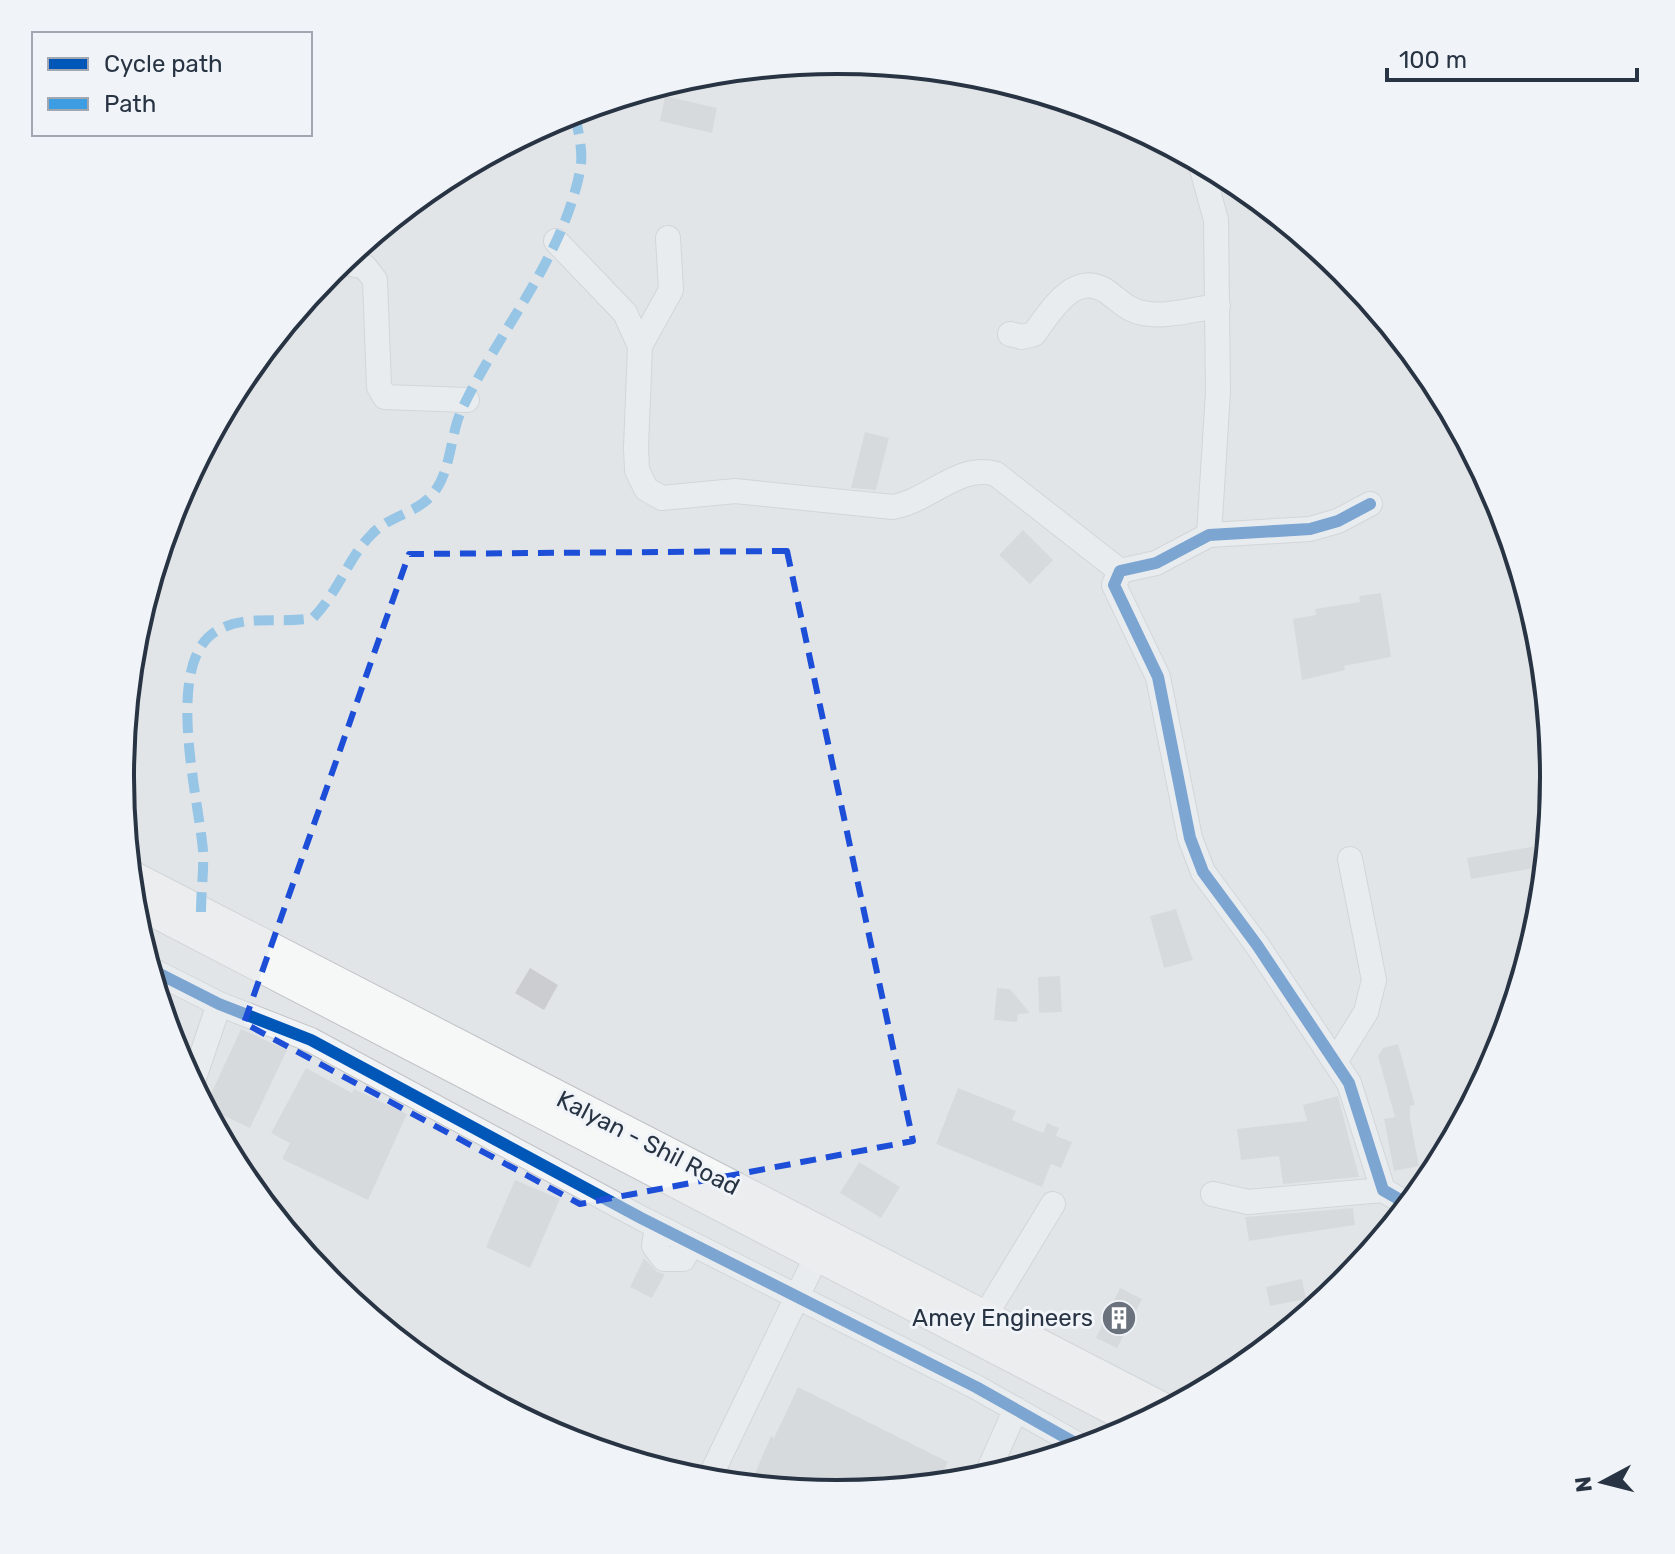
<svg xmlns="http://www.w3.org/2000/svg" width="1675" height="1554" font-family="Rubik,sans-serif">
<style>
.building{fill:#cbcdd0}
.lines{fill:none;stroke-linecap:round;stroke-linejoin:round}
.minor-casing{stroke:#c0c3c6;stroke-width:26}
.major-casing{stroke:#bfc2c6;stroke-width:32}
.minor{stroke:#f2f3f5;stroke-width:24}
.major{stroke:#f6f7f7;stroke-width:30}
.quiet{stroke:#3d9de3;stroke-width:10;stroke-dasharray:20 10;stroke-linecap:butt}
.cycleway-casing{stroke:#f0f4f8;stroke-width:17}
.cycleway{stroke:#0057b8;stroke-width:12}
.marked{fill:none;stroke:#1d4ed8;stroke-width:6;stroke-dasharray:16 10;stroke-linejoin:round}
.labels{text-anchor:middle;stroke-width:6;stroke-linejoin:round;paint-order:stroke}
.street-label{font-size:24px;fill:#283443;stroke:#f0f4f8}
.poi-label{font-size:24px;fill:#283443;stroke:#f0f4f8;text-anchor:end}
.rim{fill:none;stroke:#283443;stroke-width:4}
</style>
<rect width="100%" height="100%" fill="#e2e5e8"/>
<path class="building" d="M665,96l52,12 -5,25 -52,-12z
M865,432l24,6 -13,52 -25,-2z
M1023,530l30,30 -23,24 -31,-29z
M1381,593l10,64 -47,9 1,4 -43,10 -9,-61 23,-4 -1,-6 45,-7 -1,-6z
M1548,844l-2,22 -75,13 -4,-21z
M1176,909l17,51 -29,8 -14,-52z
M530,968l28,17 -14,25 -29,-17z
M1060,976l2,36 -23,1 -1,-36z
M997,988l13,1 20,24 -12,1 -1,8 -23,-2z
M241,1029l46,21 -37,78 -45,-21z
M1398,1044l17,61 -5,1v13l9,47 -25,5 -10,-52 11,-2 -17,-61 5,-8z
M306,1068l46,25 2,-4 53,25 -39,86 -86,-41 8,-16 -19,-10z
M958,1088l58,23 -4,9 31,13 4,-10 12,5 -3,8 16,6 -11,26 -10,-4 -9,23 -106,-43z
M1338,1096l21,81 -76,7 -4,-28 -38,4 -4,-31 70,-8 -4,-16z
M859,1162l41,25 -19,31 -41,-25z
M515,1180l45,19 -30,69 -44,-21z
M1353,1208l2,17 -106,16 -4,-24z
M644,1258l13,14 8,2 -13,24 -22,-11z
M1302,1279l4,20 -36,7 -4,-19z
M1120,1288l22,11 -25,49 -21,-10z
M798,1387l150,75 -12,22 -99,10 -87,-9 21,-49 3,2z"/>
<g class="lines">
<g class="minor-casing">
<path id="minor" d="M1200,162l16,58 2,172 -9,143
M556,241l69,72 15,33 -4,102 1,22 9,19 16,9 73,-7 158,16c36,-6 66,-44 103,-33l124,97
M335,266l13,-3 17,4 10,13 4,107 6,10 82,3
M1010,334l12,3 12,-3c15,-21 40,-64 72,-43 13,9 21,19 37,22 23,5 51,-4 75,-7
M640,346l31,-56 -3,-52
M1370,504l-32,17 -28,8 -101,6 -53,28 -36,8 -6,14 44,92 32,161 13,34 54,73 92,138 34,107 26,15
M150,969l69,35 92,36 330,178 335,169 108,61
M1335,1062l31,-50 8,-32 -24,-121
M192,1084l27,-80
M1213,1194l35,8 135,-12
M657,1226l-3,20 10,13h19l8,-15
M977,1329l76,-125
M985,1478l31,-69
M708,1481l116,-240"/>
</g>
<g class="major-casing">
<path id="major" d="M130,875l1037,535
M133,901l1008,523"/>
</g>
<use href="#minor" class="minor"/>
<use href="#major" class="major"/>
<path class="quiet" d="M201,912c0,-20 3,-41 2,-61 -4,-52 -41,-191 15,-221 28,-16 64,-6 95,-12 26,-27 35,-60 59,-84 16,-17 40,-20 56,-35 24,-22 21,-63 34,-90 38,-80 100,-149 118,-238 4,-19 -2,-41 -6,-60"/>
<g class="cycleway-casing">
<path id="cycleway" d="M1370,504l-32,17 -28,8 -101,6 -53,28 -36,8 -6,14 44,92 32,161 13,34 54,73 92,138 34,107 26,15
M150,969l69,35 92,36 330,178 335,169 108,61"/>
</g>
<use href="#cycleway" class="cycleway"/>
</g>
<path d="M0 0H1675V1554H0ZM787,551l126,590 -333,63 -336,-181 165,-469z" fill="#e2e5e8" fill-opacity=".55" fill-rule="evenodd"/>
<path class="marked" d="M787,551l126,590 -333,63 -336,-181 165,-469z"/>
<defs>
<g id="building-disc" transform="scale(1.8)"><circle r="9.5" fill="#69727d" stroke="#f0f4f8"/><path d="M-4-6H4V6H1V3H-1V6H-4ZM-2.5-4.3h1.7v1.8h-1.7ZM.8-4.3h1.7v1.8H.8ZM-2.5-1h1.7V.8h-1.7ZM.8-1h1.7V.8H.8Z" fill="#fff"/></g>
</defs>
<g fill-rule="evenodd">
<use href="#building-disc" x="1119" y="1318"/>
</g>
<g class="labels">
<g class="street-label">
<text transform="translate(648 1143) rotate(27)" y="8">Kalyan - Shil Road</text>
</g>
<g class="poi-label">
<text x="1093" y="1326">Amey Engineers</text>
</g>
</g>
<path d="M0 0H1675V1554H0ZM134 777a703 703 0 1 1 1406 0a703 703 0 1 1-1406 0Z" fill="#f0f4f8" fill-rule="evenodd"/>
<path class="rim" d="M134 777a703 703 0 1 1 1406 0a703 703 0 1 1-1406 0Z"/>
<rect x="32" y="32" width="280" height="104" fill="#f0f4f8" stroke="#a0a7b0" stroke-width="2"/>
<rect x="48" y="58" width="40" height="12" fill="#0057b8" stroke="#a0a7b0" stroke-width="2"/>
<text x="104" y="72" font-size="24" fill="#283443">Cycle path</text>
<rect x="48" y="98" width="40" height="12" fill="#3d9de3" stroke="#a0a7b0" stroke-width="2"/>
<text x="104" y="112" font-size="24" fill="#283443">Path</text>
<g transform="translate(1603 1482) rotate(263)" stroke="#f0f4f8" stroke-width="6" paint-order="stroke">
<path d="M0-6L14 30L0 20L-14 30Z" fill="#283443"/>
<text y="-12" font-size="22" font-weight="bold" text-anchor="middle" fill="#283443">N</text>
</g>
<path d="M1387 68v12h250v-12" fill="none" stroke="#283443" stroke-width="4"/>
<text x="1399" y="68" font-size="24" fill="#283443" stroke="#f0f4f8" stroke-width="6" paint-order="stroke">100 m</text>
</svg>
